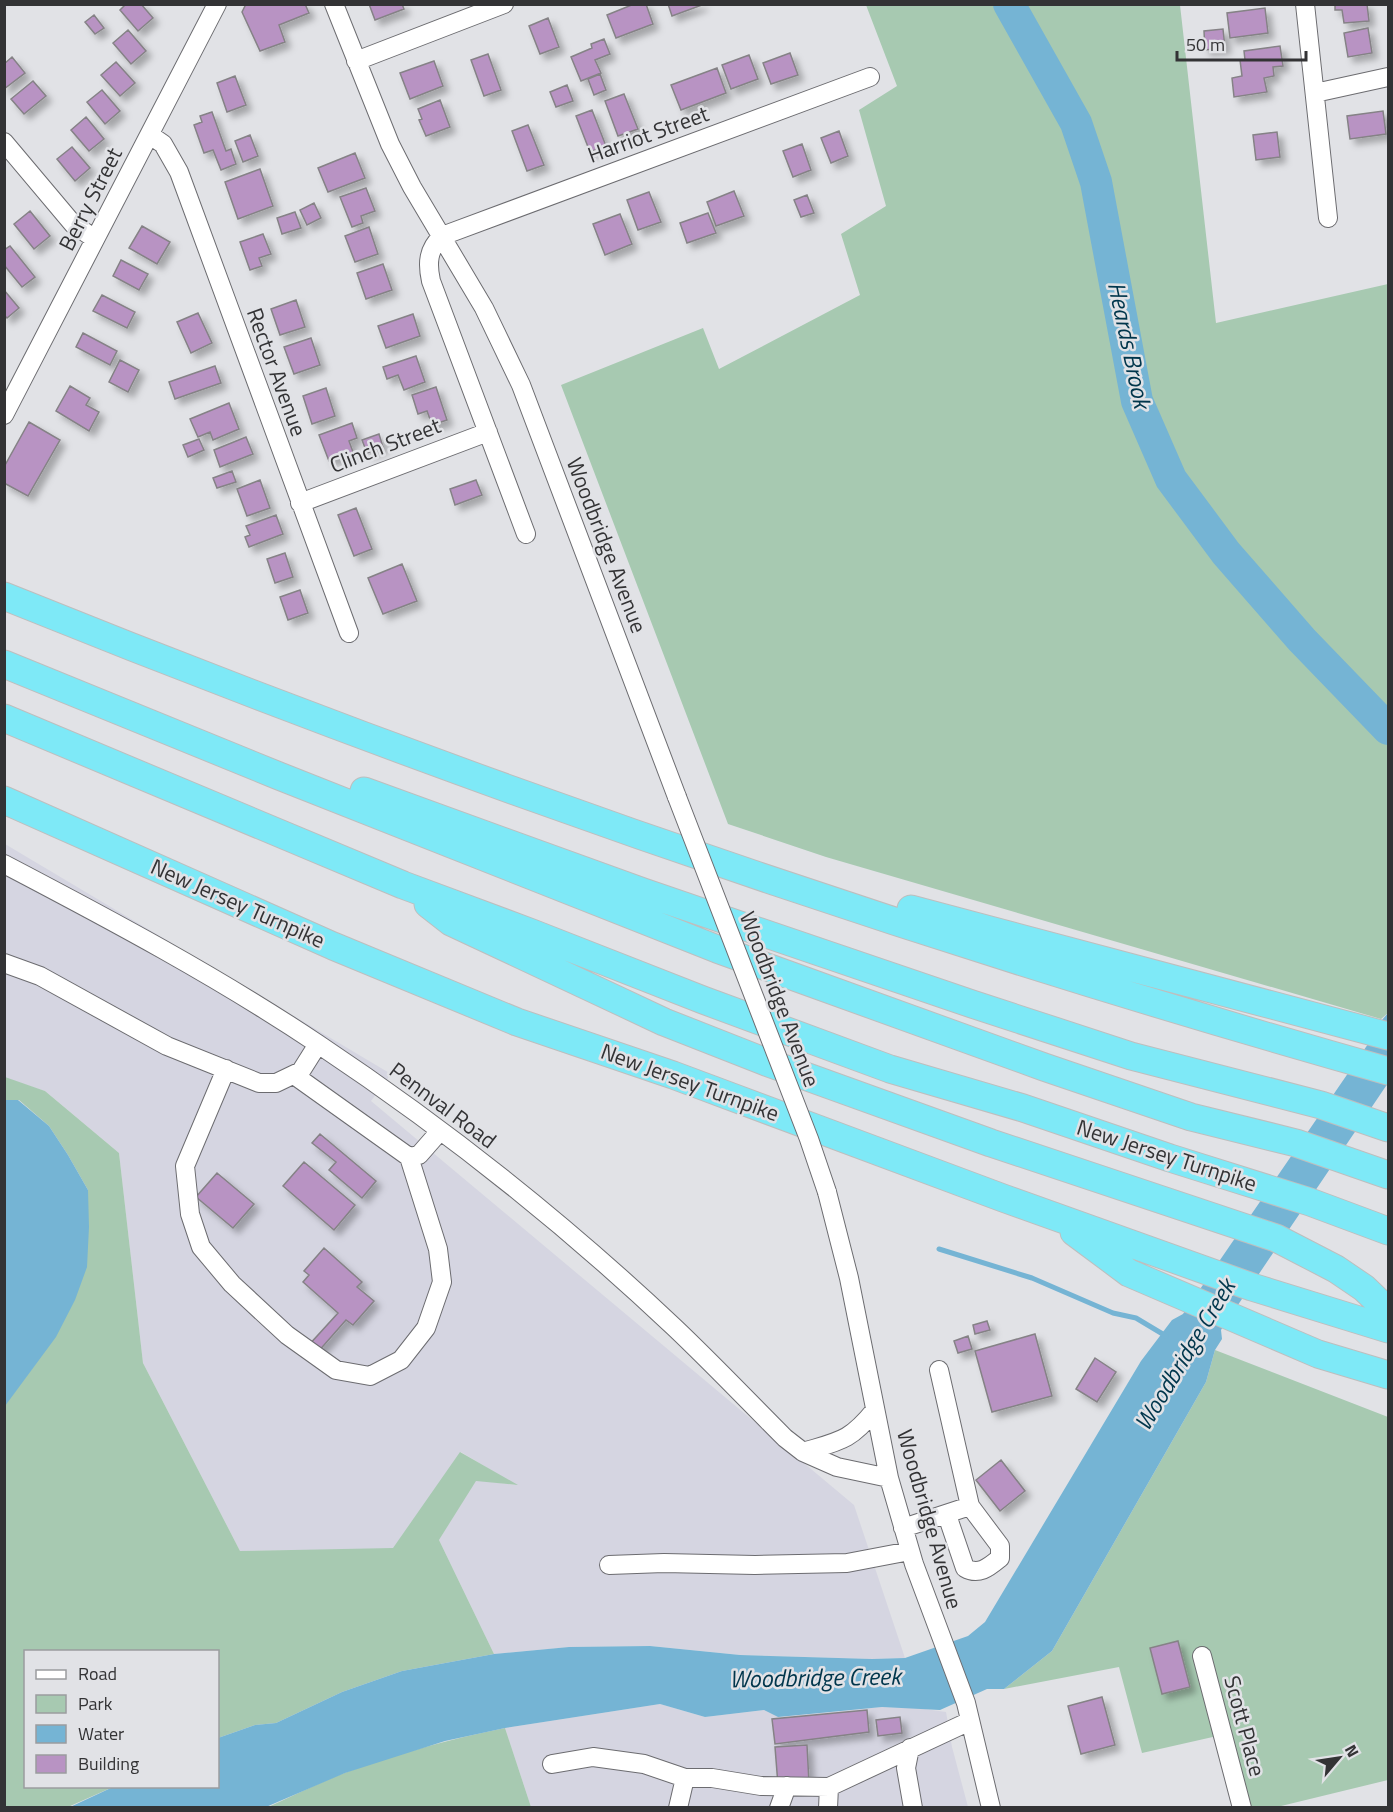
<svg xmlns="http://www.w3.org/2000/svg" width="1393" height="1812" font-family="'Titillium Web',sans-serif">
<style>
.built{fill:#d5d5e1}
.green{fill:#a7c9b1}
.water{fill:#75b4d4}
.lines{fill:none;stroke-linecap:round;stroke-linejoin:round}
.stream{stroke:#75b4d4;stroke-width:5}
.river{stroke:#75b4d4;stroke-width:32}
.building{fill:#b893c3;stroke:#858286;stroke-width:1.5;filter:url(#shadow)}
.minor-casing{stroke:#6c6c70;stroke-width:20}
.highway-casing{stroke:#bebebe;stroke-width:29}
.minor{stroke:#fff;stroke-width:18}
.highway{stroke:#7ee9f7;stroke-width:27}
.minor-bridge-casing{stroke:#6c6c70;stroke-width:20;stroke-linecap:butt}
.minor-bridge{stroke:#fff;stroke-width:18}
.labels{text-anchor:middle;stroke-width:5;stroke-linejoin:round;paint-order:stroke}
.street-label{font-size:22px;fill:#333335;stroke:#e1e2e6}
.water-label{font-size:24px;font-style:italic;fill:#00364c;stroke:#e1e2e6}
</style>
<defs>
<filter id="shadow"><feDropShadow dx="5.5" dy="5.5" stdDeviation="3" flood-color="#0004"/></filter>
</defs>
<rect width="100%" height="100%" fill="#e1e2e6"/>
<path class="built" d="M5,844l386,230 -20,27 483,404 51,153 -33,1 -132,-4 -90,-9 -81,1 -75,7 -55,-114 37,-60 40,5 -55,-33 -68,97 -153,2 -97,-188 -24,-210 -74,-62 -40,-13z
M660,1704l45,13 59,-7 14,7 104,-10 36,1 28,4 6,35 16,60h-437l-26,-79z"/>
<path class="green" d="M866,5h314l36,318 172,-39v729l-7,6 -555,-162 -98,-33 -167,-439 142,-57 16,41 141,-74 -19,-61 45,-28 -27,-96 38,-24z
M5,1077l40,14 74,62 24,210 97,188 153,-3 67,-96 58,33 -42,-4 -37,59 55,114 -92,17 -60,21 -66,31 -21,2 -37,13v-86h-192v134l87,1 -45,20h-63l-1,-401 32,-43 52,-173 -20,-35 -19,-29 -30,-26h-14z
M1215,1350l173,67v363l-111,27h-30l-21,-73 -84,19 -23,-86 -115,22 48,-38 154,-269z
M505,1728l26,79 -265,1c27,-12 54,-26 81,-36 52,-19 104,-33 158,-44z"/>
<path class="water" d="M1388,1013v70l-167,247 1,9 -7,11 -9,32 -154,269 -48,38h-17l-47,21 -58,-3 -104,10 -14,-7 -59,7 -45,-13 -155,24 -60,13 -100,32 -79,34 -198,1 45,-21 105,-1v-48l37,-13 21,-2 66,-31 60,-21 92,-17 75,-7 81,-1 90,9 132,4 33,-1 63,-22 17,-14 156,-261 31,-41 11,-6 196,-286 -3,-1z
M5,1100h13l31,26 19,29 20,35 1,37 -2,40 -12,33 -19,37 -51,69z"/>
<g class="lines">
<path class="stream" d="M939,1249l93,29 81,35 23,5 30,18"/>
<path class="river" d="M1009,4l67,119 20,59 41,219 34,78 55,74 76,87 86,89"/>
</g>
<path class="building" d="M126,4h15l12,14 -15,13 -18,-21z
M246,4h59l4,9 -30,12 6,17 -25,9 -18,-39z
M369,4h33l2,5 -29,11z
M634,4h12l7,20 -37,14 -9,-23z
M668,4h34v1l-30,11z
M1335,4h32l2,17 -25,2 -2,-13h-7z
M1265,8l3,25 -38,5 -3,-25z
M94,15l10,13 -9,6 -10,-12z
M548,18l11,29 -19,7 -11,-28z
M1368,28l4,25 -24,4 -4,-24z
M1223,29l2,19 -20,2 -1,-19z
M128,30l18,21 -15,13 -18,-21z
M604,39l6,15 -15,6 6,13 -20,8 -10,-24 21,-9 -1,-4z
M1280,46l3,20 -10,1 1,9 -10,2 3,14 -33,5 -2,-19 10,-2 -2,-16h5l-1,-9z
M790,53l8,22 -27,9 -8,-21z
M488,54l13,36 -17,6 -13,-36z
M749,55l9,24 -27,10 -9,-24z
M12,57l13,16 -21,16v-25z
M434,61l9,25 -33,13 -10,-26z
M116,62l19,21 -15,13 -19,-21z
M717,68l9,25 -45,17 -10,-25z
M600,74l6,16 -12,5 -6,-16z
M235,76l11,29 -19,7 -10,-29z
M33,81l13,15 -22,18 -13,-15z
M567,85l6,16 -17,6 -6,-15z
M102,90l18,21 -15,13 -18,-22z
M624,94l14,35 -20,7 -13,-35z
M440,100l10,27 -24,9 -7,-16 3,-1 -4,-10z
M592,110l14,36 -16,6 -14,-36z
M1383,111l3,23 -36,5 -3,-23z
M212,112l14,39 5,-2 5,15 -15,6 -8,-20 -9,3 -10,-28 8,-3 -2,-6z
M86,117l18,22 -15,12 -18,-21z
M528,125l16,40 -17,6 -15,-40z
M839,131l9,25 -17,7 -10,-25z
M1277,132l3,25 -24,3 -3,-25z
M250,135l8,21 -15,6 -8,-21z
M802,144l9,26 -18,7 -10,-26z
M72,147l18,21 -15,13 -18,-22z
M355,153l10,25 -37,14 -10,-24z
M260,169l13,37 -35,13 -13,-37z
M366,188l9,23 -14,5 2,7 -11,4 -12,-30z
M734,191l10,25 -28,10 -9,-24z
M649,192l12,30 -23,8 -11,-30z
M807,195l7,18 -13,4 -7,-17z
M314,203l7,15 -14,7 -7,-15z
M30,211l20,25 -16,13 -20,-25z
M295,212l6,16 -19,6 -5,-16z
M708,213l8,20 -29,10 -7,-20z
M620,214l12,30 -27,11 -12,-31z
M142,226l28,16 -13,22 -28,-16z
M369,227l9,27 -23,8 -10,-26z
M263,234l8,20 -12,4 3,8 -12,4 -10,-28z
M10,246l25,31 -13,10 -18,-22v-15z
M121,260l27,14 -9,16 -26,-14z
M383,264l9,26 -26,9 -9,-26z
M4,290l15,18 -12,10 -3,-3z
M102,295l33,17 -8,16 -34,-17z
M296,300l9,27 -25,8 -9,-26z
M198,313l14,30 -21,10 -14,-31z
M413,314l7,22 -34,12 -8,-22z
M83,333l34,18 -7,14 -34,-18z
M311,338l9,27 -26,9 -10,-27z
M416,356l9,26 -21,8 -6,-15 -11,4 -4,-12z
M120,360l19,10 -11,22 -19,-10z
M215,366l6,17 -46,16 -6,-17z
M70,386l20,12 -4,7 13,7 -10,19 -33,-20z
M436,387l11,33 -15,5 -5,-14 -9,3 -6,-19z
M326,388l9,28 -23,8 -9,-28z
M229,403l10,26 -26,11 -3,-8 -12,5 -8,-18z
M29,422l31,18 -32,56 -24,-13v-16z
M352,423l5,15 -8,3 4,11 -24,9 -10,-26z
M379,434l4,13 -16,6 -5,-13z
M246,437l7,17 -33,13 -6,-17z
M199,439l5,11 -16,7 -5,-12z
M232,471l4,11 -19,6 -4,-10z
M260,480l10,28 -23,8 -10,-27z
M476,480l6,15 -27,10 -5,-16z
M356,508l16,41 -18,7 -16,-41z
M276,515l7,19 -34,13 -4,-10 5,-2 -4,-9z
M285,553l8,24 -18,6 -8,-24z
M402,564l15,37 -34,13 -15,-36z
M300,590l8,23 -20,7 -8,-23z
M320,1134l56,47 -14,17 -33,-28 7,-8 -24,-19z
M304,1162l51,43 -21,25 -51,-44z
M217,1173l37,31 -21,24 -37,-31z
M324,1248l38,34 -5,5 17,14 -21,24 -7,-5 -29,33 -9,-7 30,-33 -35,-31 6,-7 -5,-4z
M987,1321l3,9 -15,4 -2,-9z
M1035,1334l17,62 -60,16 -17,-61z
M968,1336l4,13 -14,4 -4,-12z
M1095,1358l21,14 -19,30 -21,-13z
M1001,1460l24,31 -25,20 -24,-31z
M1178,1641l12,46 -28,7 -12,-46z
M1102,1697l13,48 -34,9 -13,-48z
M867,1710l2,22 -94,12 -3,-25z
M900,1717l2,16 -24,3 -2,-16z
M807,1745l2,38 -31,2 -3,-38z"/>
<g class="lines">
<g class="minor-casing">
<path id="minor" d="M334,4l56,140 22,43 72,121 37,77 156,412
M1305,4l23,214
M356,61l148,-57
M1315,93l73,-16
M150,135l13,9 16,28 170,461
M4,142l69,82 22,15
M4,415l213,-411
M300,503l188,-71
M526,534l-95,-253c-4,-18 -3,-32 11,-45l428,-159
M4,864c107,56 214,113 314,180 126,84 246,179 356,283 38,36 74,74 111,111l18,14
M4,963l36,13 127,70 92,37h17l25,-12 17,-27
M226,1069l-41,97 5,48 11,33 31,37 55,51 49,35 34,6 31,-16 25,-32 16,-46 -4,-33 -29,-92
M294,1075l115,82 10,-2 21,-24
M827,1192l22,86 40,200 25,86 52,139 25,105
M875,1410c-25,31 -35,31 -72,42l34,15 52,11
M947,1515l18,53c14,8 24,-1 35,-10v-12l-30,-40
M903,1528l67,-22 -31,-136
M609,1565l55,-2 91,2 92,-2 63,-12
M1202,1656l40,152
M910,1748l-4,20 7,40
M552,1764l41,-7 51,7 41,14h27l49,8 68,1 141,-66
M678,1808l7,-30
M779,1808l8,-22
M828,1808l1,-21"/>
</g>
<g class="highway-casing">
<path id="highway" d="M4,596c453,183 915,343 1384,475
M4,664l275,112 438,173 327,118 147,50 105,26 92,32
M4,718l399,167 129,48 171,67 187,69 133,39 147,50 140,44 78,29
M364,791l279,101 329,112 159,52 190,49 67,23
M4,800l329,146 184,76 156,53 330,123 249,89 136,42
M428,904l23,18 213,100 102,40 225,81 285,95 60,31 28,19 24,23
M911,909l477,127
M1074,1232l55,41 189,81 70,21"/>
</g>
<use href="#minor" class="minor"/>
<use href="#highway" class="highway"/>
<g class="minor-bridge-casing">
<path id="minor-bridge" d="M677,797l132,342 18,53"/>
</g>
<use href="#minor-bridge" class="minor-bridge"/>
</g>
<g class="labels">
<g class="street-label">
<text transform="translate(648 134) rotate(-20)" y="8">Harriot Street</text>
<text transform="translate(90 199) rotate(-63)" y="8">Berry Street</text>
<text transform="translate(277 372) rotate(70)" y="8">Rector Avenue</text>
<text transform="translate(385 445) rotate(-21)" y="8">Clinch Street</text>
<text transform="translate(607 545) rotate(69)" y="8">Woodbridge Avenue</text>
<text transform="translate(238 903) rotate(24)" y="8">New Jersey Turnpike</text>
<text transform="translate(780 999) rotate(69)" y="8">Woodbridge Avenue</text>
<text transform="translate(690 1082) rotate(20)" y="8">New Jersey Turnpike</text>
<text transform="translate(443 1105) rotate(37)" y="8">Pennval Road</text>
<text transform="translate(1167 1155) rotate(18)" y="8">New Jersey Turnpike</text>
<text transform="translate(930 1519) rotate(74)" y="8">Woodbridge Avenue</text>
<text transform="translate(1245 1726) rotate(75)" y="8">Scott Place</text>
</g>
<g class="water-label">
<text transform="translate(1129 345) rotate(78)" y="8">Heards Brook</text>
<text transform="translate(1185 1355) rotate(-59)" y="8">Woodbridge Creek</text>
<text transform="translate(815 1678) rotate(-1)" y="8">Woodbridge Creek</text>
</g>
</g>
<rect width="1393" height="1812" fill="none" stroke="#333335" stroke-width="12"/>
<rect x="24" y="1650" width="195" height="138" fill="#e1e2e6" stroke="#9b9c9f" stroke-width="1.5"/>
<rect x="36" y="1670" width="30" height="9" fill="#ffffff" stroke="#9b9c9f" stroke-width="1.5"/>
<text x="78" y="1680" font-size="18" fill="#333335">Road</text>
<rect x="36" y="1695" width="30" height="18" fill="#a7c9b1" stroke="#9b9c9f" stroke-width="1.5"/>
<text x="78" y="1710" font-size="18" fill="#333335">Park</text>
<rect x="36" y="1725" width="30" height="18" fill="#75b4d4" stroke="#9b9c9f" stroke-width="1.5"/>
<text x="78" y="1740" font-size="18" fill="#333335">Water</text>
<rect x="36" y="1755" width="30" height="18" fill="#b893c3" stroke="#9b9c9f" stroke-width="1.5"/>
<text x="78" y="1770" font-size="18" fill="#333335">Building</text>
<g transform="translate(1339 1758) rotate(61)" stroke="#e1e2e6" stroke-width="4.5" paint-order="stroke">
<path d="M0-4.5L10 22L0 15L-10 22Z" fill="#333335"/>
<text y="-9" font-size="16" font-weight="bold" text-anchor="middle" fill="#333335">N</text>
</g>
<path d="M1177 51v9h129v-9" fill="none" stroke="#333335" stroke-width="3"/>
<text x="1186" y="51" font-size="18" fill="#333335" stroke="#e1e2e6" stroke-width="4.5" paint-order="stroke">50 m</text>
</svg>
